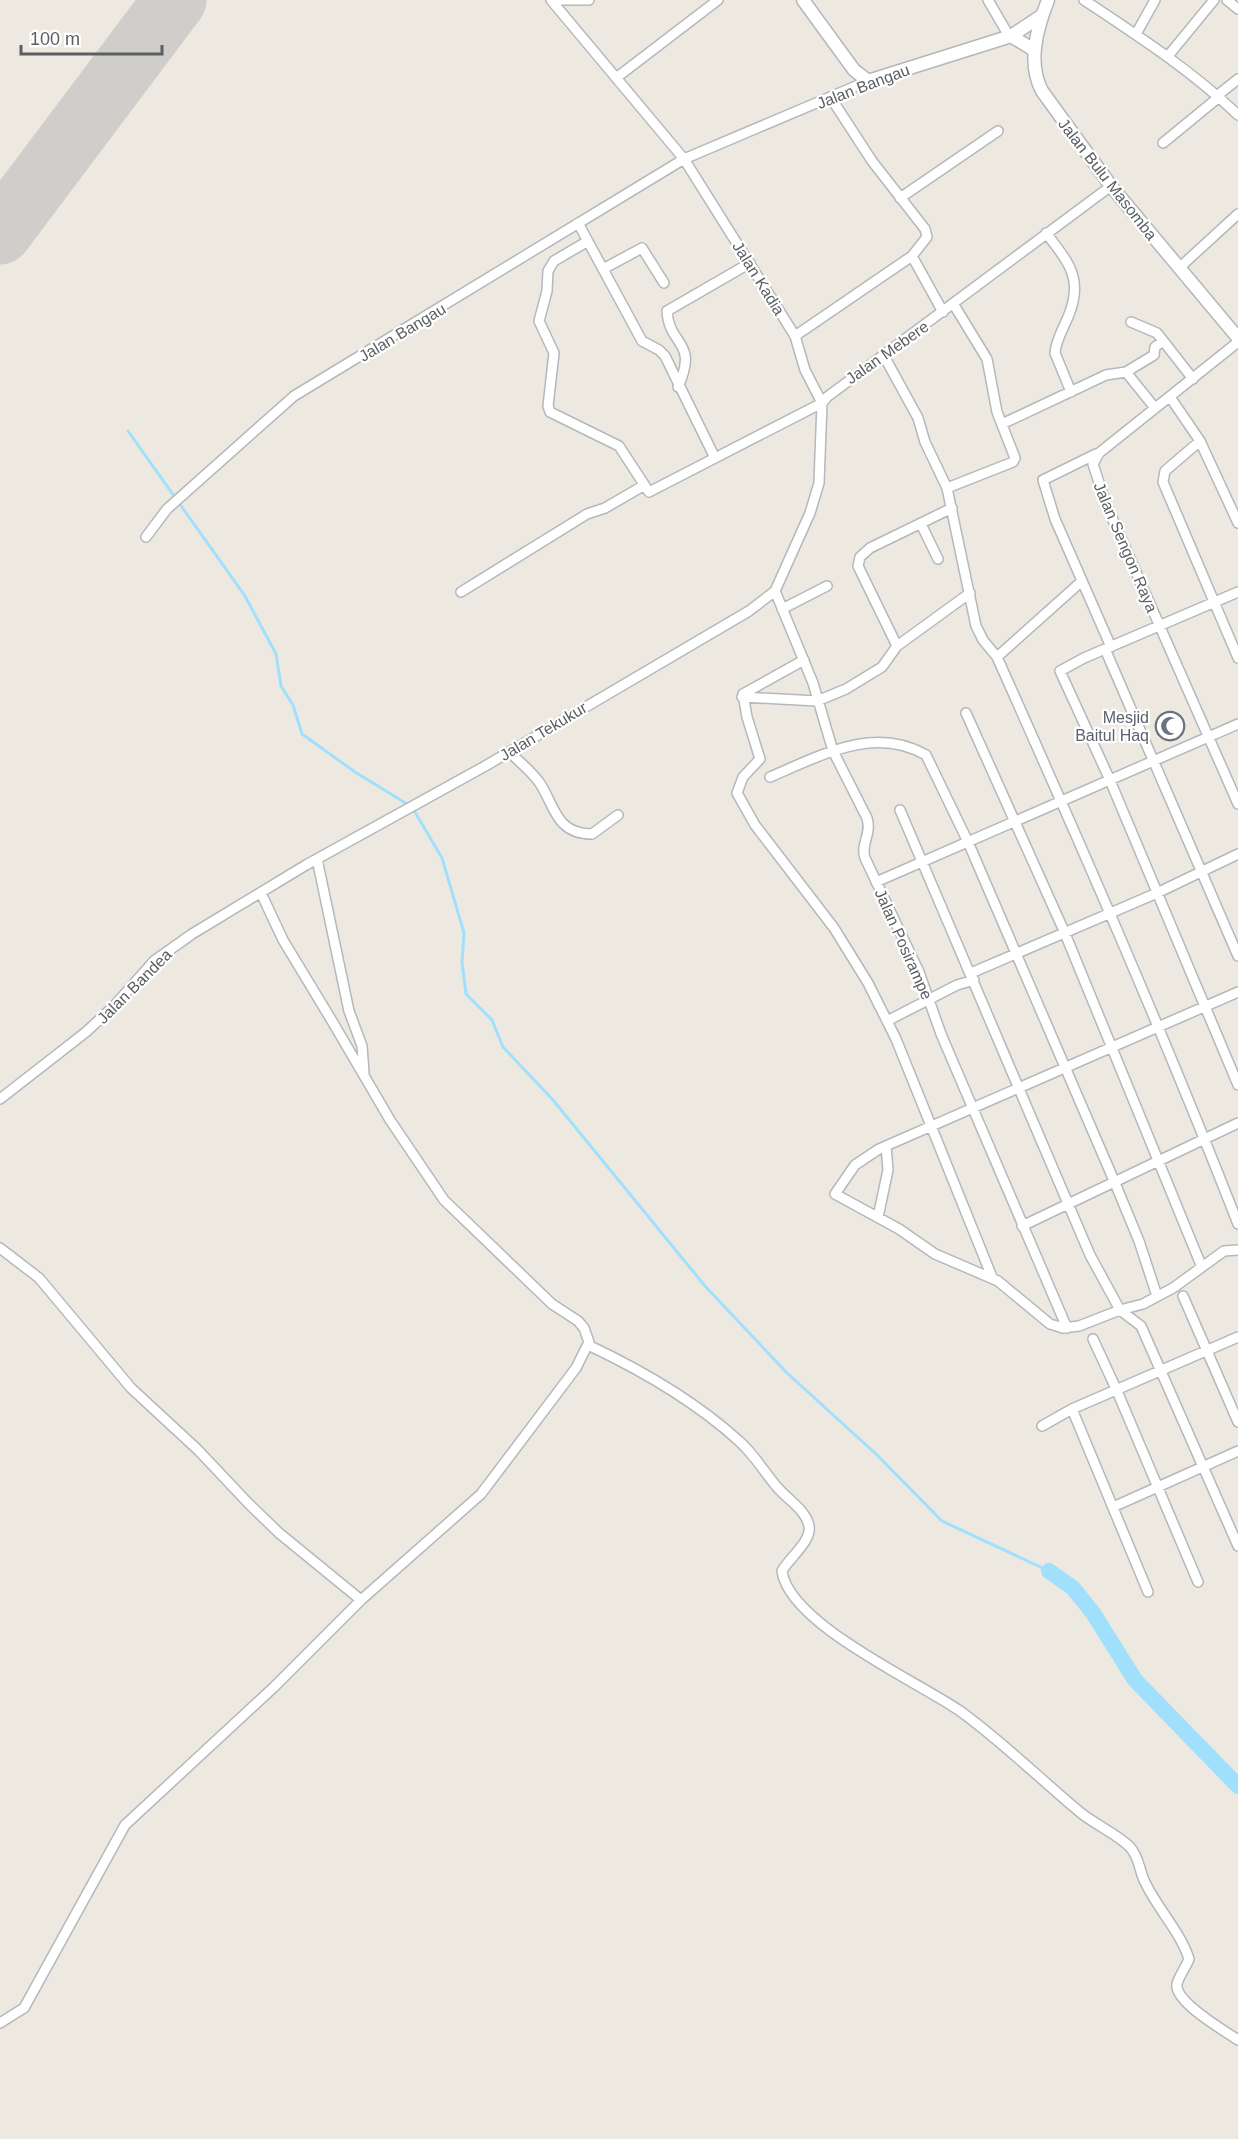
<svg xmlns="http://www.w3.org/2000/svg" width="1238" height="2139" font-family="Helvetica,sans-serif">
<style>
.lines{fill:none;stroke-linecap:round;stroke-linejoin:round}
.stream{stroke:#a1e0fd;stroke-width:3}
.river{stroke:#a1e0fd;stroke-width:16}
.runway{stroke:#cfceca;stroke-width:63}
.street-casing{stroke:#b4b8bc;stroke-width:12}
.secondary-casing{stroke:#b3b7bc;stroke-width:15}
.street{stroke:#fff;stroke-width:9}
.secondary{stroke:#fff;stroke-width:12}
.labels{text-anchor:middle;stroke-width:4.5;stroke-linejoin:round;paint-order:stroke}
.street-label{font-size:16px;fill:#5a5f62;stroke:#fff}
.worship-label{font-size:16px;fill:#5b616d;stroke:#fff;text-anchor:end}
</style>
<rect width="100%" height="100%" fill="#ede9e1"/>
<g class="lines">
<path class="stream" d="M128,431l117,165 31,58 5,32 12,19 9,29 53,38 57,35 30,51 22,75 -2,29 4,32 26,26 11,27 50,53 152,186 81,86 90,82 66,67 107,50"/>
<path class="river" d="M1049,1571l24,17 20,25 42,67 103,106"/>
<path class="runway" d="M0,233l175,-233"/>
<g class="street-casing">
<path id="street" d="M551,0l133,159 111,177 10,34 17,33 -107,55 -50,-102 -6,-6 -17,-9 -64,-118
M552,0h37
M988,0l21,36
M1084,0c54,36 107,70 154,115
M1227,0l11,9
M1136,34l19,-34
M1168,56l46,-56
M616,78l102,-78
M1218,95l20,-16
M1163,143l56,-46
M900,198l98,-67
M1046,233c23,30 38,46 22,84 -5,12 -12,23 -13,36l16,39
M588,241l-34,20 -6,10 -1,20 -8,30 15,32 -6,53 2,6 69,34 30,46 66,-34
M912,256l31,56
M1179,268l59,-54
M603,269l39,-21 22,35
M1131,322l26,11 36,46
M795,336l117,-80 15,-19 -2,-8 -53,-68 -41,-63
M1238,342l-139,111 -6,11 13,40 132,300
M884,356l34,62 7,24 22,46 29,138 7,14 14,17c84,188 166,375 241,567
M1126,372l29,36
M678,387c21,-47 -9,-40 -11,-76l83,-48
M1170,397l30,44 38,82
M1002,424l104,-49 20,-3 28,-17 1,-8 8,-6
M1200,441l-35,30 -2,11 75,176
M1096,454l-53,26 12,39 56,128
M947,488l66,-26 2,-4 -18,-46 -10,-53 -33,-54
M921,524l17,35
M146,537l21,-28 127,-113 390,-237 184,-78
M775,591l38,92 20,68 34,67c5,17 -7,26 -2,40l54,114 22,62 126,294
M775,591l35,-78 9,-30 3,-80 5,-6 284,-211
M461,592l126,-78 18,-6 38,-22
M1238,592l-154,66 -24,13 49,107 129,307
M782,609l45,-23
M897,646l-39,-80 2,-9 10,-9 82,-40
M1105,649l133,307
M997,657l85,-76
M804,660l-61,34 4,23 13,42 -17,18 -6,16 18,32 79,103 34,55 28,56 96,238
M742,697l75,4 29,-12 36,-22 15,-21 73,-53
M966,713l98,218 137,334
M509,752c10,9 22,19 30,30 16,23 16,52 53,52l26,-19
M770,777c50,-21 103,-52 156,-22l42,87 147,341 24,58 18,55
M900,810l190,445 30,55 21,16 97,220
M317,859l32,152 13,35 2,27
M876,882l362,-158
M971,973l186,-80 81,-39
M1238,992l-359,157 -24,16 -20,29 64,35 36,25 63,27 52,43 13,4 16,-2 41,-16 23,-6 30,-16 51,-37 14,-1
M887,1021l70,-36 17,-5
M0,1099l86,-67 28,-26 40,-45 38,-27 114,-69 181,-100 262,-154 26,-20
M878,1217l10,-47 -2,-24
M1022,1226l216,-103
M0,1248l39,30 92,110 67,62 51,54 30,29 82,67
M1183,1296l55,126
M1093,1339l24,52 81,191
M588,1345c53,25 107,56 151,96 15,13 25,31 38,46 10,12 29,23 32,39 3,15 -20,32 -27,45 7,53 135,110 178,140 43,31 81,69 121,102 15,12 36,21 49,34 9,10 9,22 14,33 12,27 36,51 45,79 -3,8 -10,17 -12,25 -3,18 48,47 61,56
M1072,1409l76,183
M1042,1426l30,-17 166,-72
M1113,1507l125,-56
M0,2023l24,-15 101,-183 149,-138 87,-87 120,-106 95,-126 13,-26 -5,-14 -6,-7 -26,-17 -108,-104 -54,-80 -58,-99 -49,-81 -22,-47"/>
</g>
<g class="secondary-casing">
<path id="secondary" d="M803,0l51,70 14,11 143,-45 30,-20
M1048,0c-11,28 -21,63 -6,91l69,95 127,152
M1011,36l23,14"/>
</g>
<use href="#street" class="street"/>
<use href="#secondary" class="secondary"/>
</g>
<defs>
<g id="mosque-ring" transform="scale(1.5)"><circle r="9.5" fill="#fff" stroke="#6b7280" stroke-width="1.5"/><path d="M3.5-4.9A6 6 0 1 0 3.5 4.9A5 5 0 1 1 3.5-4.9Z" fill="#6b7280"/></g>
</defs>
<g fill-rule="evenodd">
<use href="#mosque-ring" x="1170" y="726"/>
</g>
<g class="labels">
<g class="street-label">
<text transform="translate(863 86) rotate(-21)" y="6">Jalan Bangau</text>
<text transform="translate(1108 179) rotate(52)" y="6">Jalan Bulu Masomba</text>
<text transform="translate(759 278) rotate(58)" y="6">Jalan Kadia</text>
<text transform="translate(402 332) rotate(-31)" y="6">Jalan Bangau</text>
<text transform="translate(887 352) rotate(-35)" y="6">Jalan Mebere</text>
<text transform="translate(1126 547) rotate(67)" y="6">Jalan Sengon Raya</text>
<text transform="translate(543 731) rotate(-31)" y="6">Jalan Tekukur</text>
<text transform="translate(904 944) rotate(66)" y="6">Jalan Posirampe</text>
<text transform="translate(134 986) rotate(-45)" y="6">Jalan Bandea</text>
</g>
<g class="worship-label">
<text x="1149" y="723">Mesjid<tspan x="1149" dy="18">Baitul Haq</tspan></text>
</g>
</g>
<path d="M21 45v9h141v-9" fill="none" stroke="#5a5f62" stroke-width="3"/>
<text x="30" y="45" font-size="18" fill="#5a5f62" stroke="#ffffff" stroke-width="4.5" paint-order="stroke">100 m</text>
</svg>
